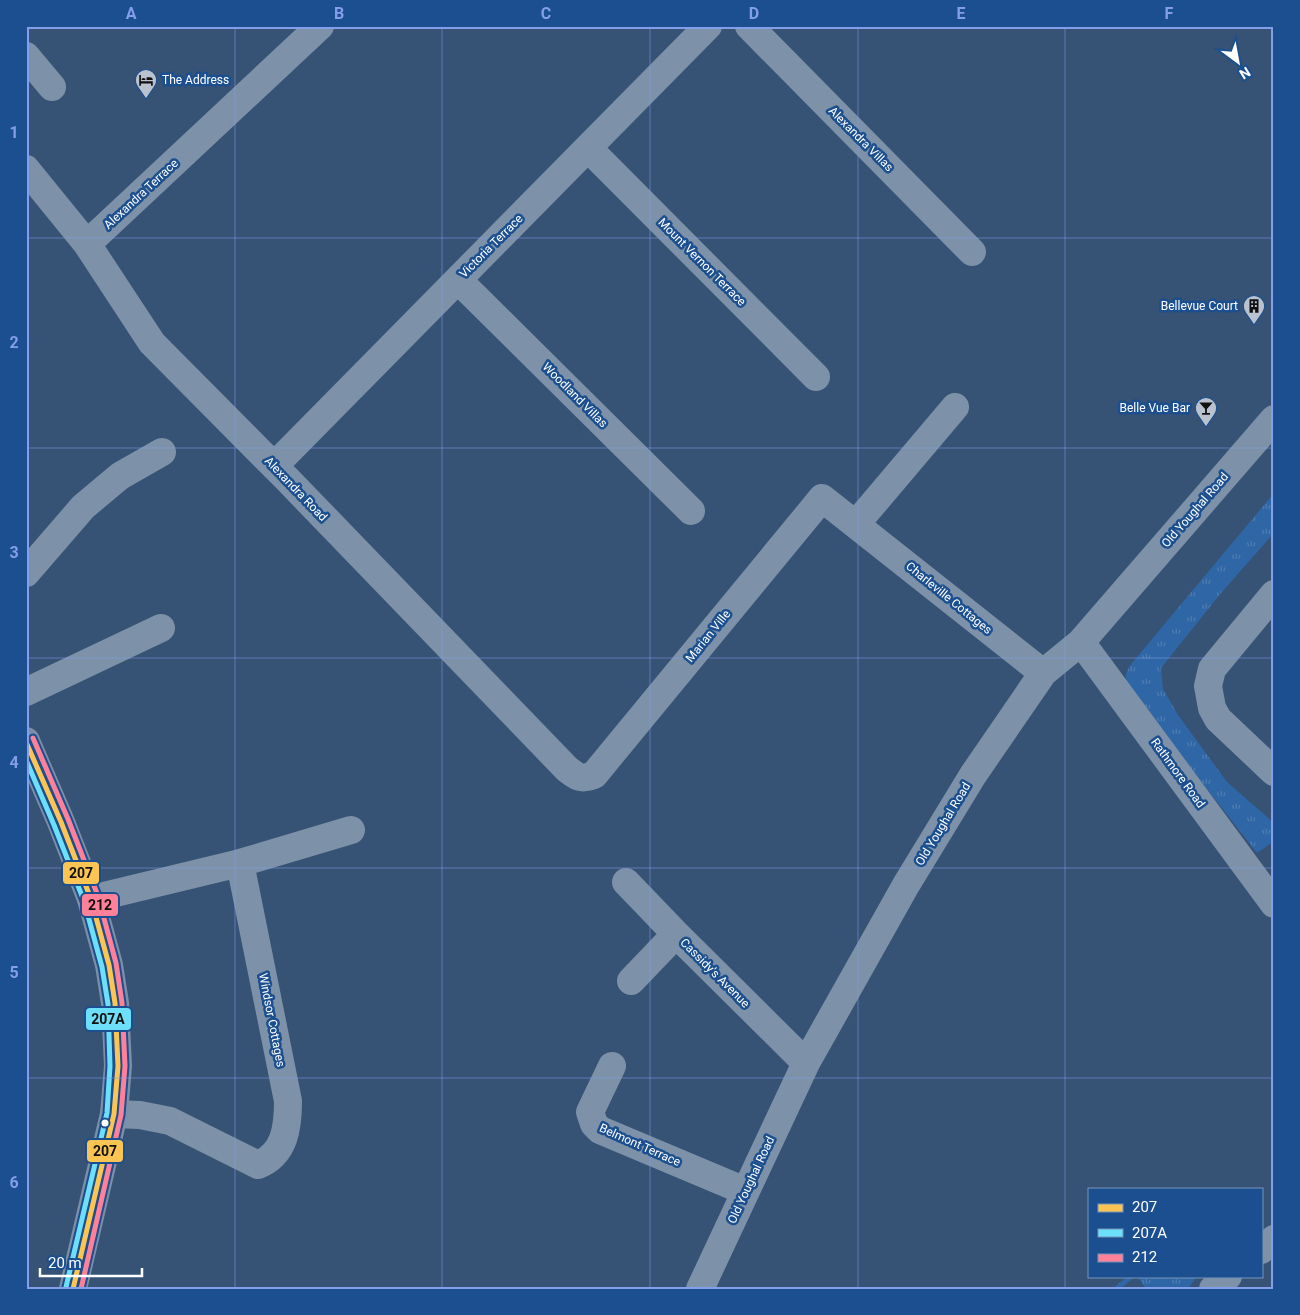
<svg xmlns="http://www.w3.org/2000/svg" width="1300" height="1315" font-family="Roboto,sans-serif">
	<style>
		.grass { fill: url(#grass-tufts) }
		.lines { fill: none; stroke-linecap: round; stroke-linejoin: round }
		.minor { stroke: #7d92a8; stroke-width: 28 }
		.major { stroke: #7d8ea7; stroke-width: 28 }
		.bus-1-casing { stroke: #1b4f8f; stroke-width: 9 }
		.bus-2-casing { stroke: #1b4f8f; stroke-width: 9 }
		.bus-3-casing { stroke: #1b4f8f; stroke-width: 9 }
		.bus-1 { stroke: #fcc553; stroke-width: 5 }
		.bus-2 { stroke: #6ddff8; stroke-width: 5 }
		.bus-3 { stroke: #ff8098; stroke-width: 5 }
		.grid { fill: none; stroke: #839eea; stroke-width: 1; stroke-opacity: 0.55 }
		.bus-dot { fill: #fff; stroke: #1b4f8f; stroke-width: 2 }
		.labels { text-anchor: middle; stroke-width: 5; stroke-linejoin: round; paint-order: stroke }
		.poi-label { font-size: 12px; fill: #fff; stroke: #1b4f8f; text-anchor: end }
		.street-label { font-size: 12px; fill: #fff; stroke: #1b4f8f }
		.line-badge { stroke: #1b4f8f; stroke-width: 2 }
		.pale-badge-label { font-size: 14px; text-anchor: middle; font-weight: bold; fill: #111 }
		.neatline { fill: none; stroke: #839eea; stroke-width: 2 }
		.grid-label { font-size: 16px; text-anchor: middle; font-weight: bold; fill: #839eea }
	</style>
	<defs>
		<pattern id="grass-tufts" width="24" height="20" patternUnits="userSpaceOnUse" patternTransform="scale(1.25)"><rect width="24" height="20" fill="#2f66a5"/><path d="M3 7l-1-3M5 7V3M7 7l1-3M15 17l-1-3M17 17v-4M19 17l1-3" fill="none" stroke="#4e7db2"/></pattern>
	</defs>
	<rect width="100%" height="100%" fill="#365274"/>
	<!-- grass -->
	<path class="grass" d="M1274 493V533L1221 593 1161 668 1163 689 1178 715 1227 782 1274 823V841L1257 853 1128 688C1124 677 1125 673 1132 663Z
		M1128 1276H1136L1120 1289H1112Z
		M1137 1276H1197L1188 1289H1146Z"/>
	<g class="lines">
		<!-- minor -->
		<path class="minor" d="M749 26 972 252
			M26 56 52 87
			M588 148 816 377
			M26 169 87 244 152 343 287 479 567 769C577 777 581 780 594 775L822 498 1043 673
			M87 244 320 26
			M458 280 691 511
			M274 466 708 26
			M856 524 955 407
			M26 573 83 507 120 476 162 452
			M1274 594 1212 669 1208 686 1212 708 1218 719 1274 772
			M1081 642 1274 904
			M26 692 161 628
			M240 863 351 830
			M626 882 676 934 806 1063
			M91 899 240 863 288 1101C288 1127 285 1154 258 1165L170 1121 140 1115 114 1114
			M631 981 676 934
			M612 1066 590 1112 594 1124 600 1130 745 1191
			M1261 1250 1274 1239
			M700 1289 806 1063 906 885 973 775 1043 673 1081 642 1274 419
			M1213 1289 1228 1276"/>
		<!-- major -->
		<path class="major" d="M26 741 61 822 91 899 109 965 115 1003 118 1066 114 1114 73 1289"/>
		<!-- bus-1 casing -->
		<g class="bus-1-casing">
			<path id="bus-1" d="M26 742 61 822 91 899 109 965 115 1003 118 1066 114 1114 73 1289"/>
		</g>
		<!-- bus-2 casing -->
		<g class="bus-2-casing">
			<path id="bus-2" d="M26 760 54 825 84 901 102 967 108 1004 110 1066 107 1113 66 1287"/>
		</g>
		<!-- bus-3 casing -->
		<g class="bus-3-casing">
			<path id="bus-3" d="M33 738 68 819 98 896 116 963 122 1003 125 1066 121 1115 81 1289"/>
		</g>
		<!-- bus-1 -->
		<use href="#bus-1" class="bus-1"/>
		<!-- bus-2 -->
		<use href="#bus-2" class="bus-2"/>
		<!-- bus-3 -->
		<use href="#bus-3" class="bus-3"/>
	</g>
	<!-- grid -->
	<path class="grid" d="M235 26V1289M442 26V1289M650 26V1289M858 26V1289M1065 26V1289M26 238H1274M26 448H1274M26 658H1274M26 868H1274M26 1078H1274"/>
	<!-- icons -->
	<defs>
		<g id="hotel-pin" transform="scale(1.125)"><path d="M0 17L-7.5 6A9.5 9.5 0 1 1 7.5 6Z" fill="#b9c2ce" stroke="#1b4f8f"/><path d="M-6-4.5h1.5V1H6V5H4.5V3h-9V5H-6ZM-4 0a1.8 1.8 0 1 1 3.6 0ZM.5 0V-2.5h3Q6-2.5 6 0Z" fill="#111"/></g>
		<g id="building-pin" transform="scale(1.125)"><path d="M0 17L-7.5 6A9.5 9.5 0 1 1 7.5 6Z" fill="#b9c2ce" stroke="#1b4f8f"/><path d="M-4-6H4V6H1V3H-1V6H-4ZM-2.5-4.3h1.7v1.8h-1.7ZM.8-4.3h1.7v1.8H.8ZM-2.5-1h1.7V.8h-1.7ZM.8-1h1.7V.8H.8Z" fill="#111"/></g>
		<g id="bar-pin" transform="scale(1.125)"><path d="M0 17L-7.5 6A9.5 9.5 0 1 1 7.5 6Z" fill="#b9c2ce" stroke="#1b4f8f"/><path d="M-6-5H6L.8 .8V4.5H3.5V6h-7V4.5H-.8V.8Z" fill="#111"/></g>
	</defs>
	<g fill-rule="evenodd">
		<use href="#hotel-pin" x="146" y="80"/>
		<use href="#building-pin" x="1254" y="306"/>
		<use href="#bar-pin" x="1206" y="408"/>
	</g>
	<!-- markers -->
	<circle class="bus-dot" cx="105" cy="1123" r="4.5"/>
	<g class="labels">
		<!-- poi labels -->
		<g class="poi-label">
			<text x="162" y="84" text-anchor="start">The Address</text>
			<text x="1238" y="310">Bellevue Court</text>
			<text x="1190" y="412">Belle Vue Bar</text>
		</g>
		<!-- street labels -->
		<g class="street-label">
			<text transform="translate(861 139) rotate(45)" y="4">Alexandra Villas</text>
			<text transform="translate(141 194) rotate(-43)" y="4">Alexandra Terrace</text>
			<text transform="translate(491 246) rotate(-45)" y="4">Victoria Terrace</text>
			<text transform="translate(702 262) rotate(45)" y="4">Mount Vernon Terrace</text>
			<text transform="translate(575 395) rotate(45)" y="4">Woodland Villas</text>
			<text transform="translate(296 489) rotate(46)" y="4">Alexandra Road</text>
			<text transform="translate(1195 510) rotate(-49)" y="4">Old Youghal Road</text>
			<text transform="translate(949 598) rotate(39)" y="4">Charleville Cottages</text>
			<text transform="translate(708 636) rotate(-51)" y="4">Marian Ville</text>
			<text transform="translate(1178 773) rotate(54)" y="4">Rathmore Road</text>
			<text transform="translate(943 824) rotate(-59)" y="4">Old Youghal Road</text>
			<text transform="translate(715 973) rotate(45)" y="4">Cassidy's Avenue</text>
			<text transform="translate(272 1020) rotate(79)" y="4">Windsor Cottages</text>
			<text transform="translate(640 1145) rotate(24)" y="4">Belmont Terrace</text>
			<text transform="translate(751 1180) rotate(-65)" y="4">Old Youghal Road</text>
		</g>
	</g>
	<g class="line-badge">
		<rect x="62" y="861" width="38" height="24" rx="5" fill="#fcc553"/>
		<rect x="81" y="893" width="38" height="24" rx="5" fill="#ff8098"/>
		<rect x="85" y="1007" width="47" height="24" rx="5" fill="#6ddff8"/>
		<rect x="86" y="1139" width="38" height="24" rx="5" fill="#fcc553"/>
	</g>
	<g class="pale-badge-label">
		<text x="81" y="878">207</text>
		<text x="100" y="910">212</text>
		<text x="108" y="1024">207A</text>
		<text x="105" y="1156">207</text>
	</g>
	<!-- border -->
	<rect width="1300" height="1315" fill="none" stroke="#1b4f8f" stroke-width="55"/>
	<!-- legend -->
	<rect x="1088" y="1188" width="175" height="90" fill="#1b4f8f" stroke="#7695bc"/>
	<rect x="1098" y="1204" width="25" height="8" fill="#fcc553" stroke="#7695bc"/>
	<text x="1132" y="1212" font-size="15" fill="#ffffff">207</text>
	<rect x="1098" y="1229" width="25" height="8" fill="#6ddff8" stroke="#7695bc"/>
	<text x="1132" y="1238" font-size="15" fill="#ffffff">207A</text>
	<rect x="1098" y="1254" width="25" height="8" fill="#ff8098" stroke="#7695bc"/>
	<text x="1132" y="1262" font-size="15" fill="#ffffff">212</text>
	<!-- north arrow -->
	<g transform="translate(1238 62) rotate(148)" stroke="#1b4f8f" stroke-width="4" paint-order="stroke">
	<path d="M0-4L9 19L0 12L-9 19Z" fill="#ffffff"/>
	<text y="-8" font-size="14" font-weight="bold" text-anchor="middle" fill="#ffffff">N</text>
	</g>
	<!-- scale -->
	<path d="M40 1268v8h102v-8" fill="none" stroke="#ffffff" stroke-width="2.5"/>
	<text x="48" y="1268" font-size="15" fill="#ffffff" stroke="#1b4f8f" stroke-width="4" paint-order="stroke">20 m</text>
	<rect x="28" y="28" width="1244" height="1260" class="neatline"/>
	<g class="grid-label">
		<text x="131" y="19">A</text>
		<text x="339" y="19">B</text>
		<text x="546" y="19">C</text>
		<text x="754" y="19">D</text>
		<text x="961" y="19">E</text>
		<text x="1169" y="19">F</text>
		<text x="14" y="138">1</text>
		<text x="14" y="348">2</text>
		<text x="14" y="558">3</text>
		<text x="14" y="768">4</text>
		<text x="14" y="978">5</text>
		<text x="14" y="1188">6</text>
	</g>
</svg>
